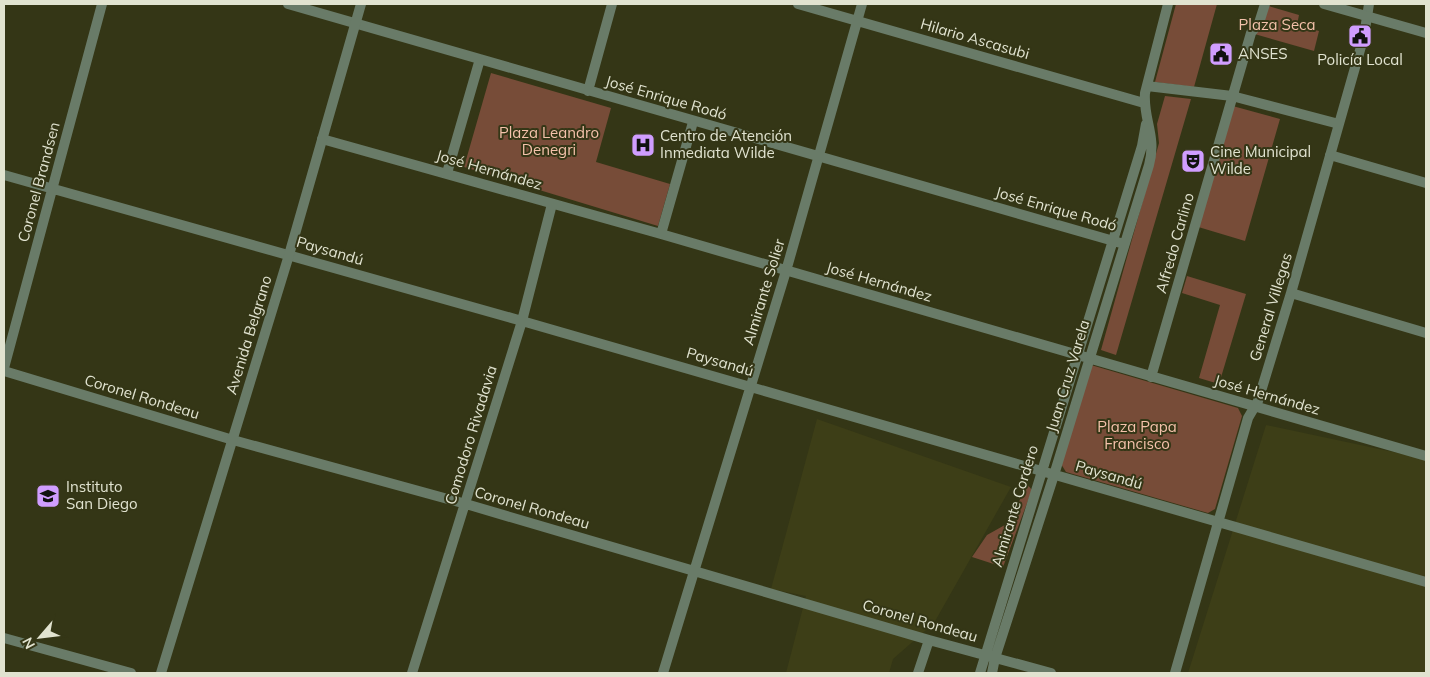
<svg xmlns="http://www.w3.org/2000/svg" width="1430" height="677" font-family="Mulish,sans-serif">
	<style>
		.built { fill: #3d3e17 }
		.green { fill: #774c38 }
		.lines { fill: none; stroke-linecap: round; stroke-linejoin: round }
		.minor { stroke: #697b68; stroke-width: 10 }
		.tertiary { stroke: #697b68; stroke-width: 10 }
		.labels { text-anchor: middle; stroke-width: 4; stroke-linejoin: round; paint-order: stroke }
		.park-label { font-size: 15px; fill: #f5c2ab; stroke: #343616 }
		.street-label { font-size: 15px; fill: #e1e3d0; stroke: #343616 }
		.poi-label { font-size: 15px; fill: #e1e3d0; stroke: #343616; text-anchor: start }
	</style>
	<rect width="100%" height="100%" fill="#343616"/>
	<!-- built -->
	<path class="built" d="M817 419 1011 487 934 623 893 659 889 673H786L806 596 771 589Z
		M1266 425 1426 459V673H1188Z"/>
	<!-- green -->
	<path class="green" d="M1176 4H1217L1194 87 1155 82Z
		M1265 5 1299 15 1297 25 1319 31 1314 51 1251 33Z
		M491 73 611 108 596 162 670 184 658 226 464 167Z
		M1165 96 1191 99 1116 355 1101 350 1159 143 1157 124Z
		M1229 105 1280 119 1245 241 1195 226Z
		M1187 276 1246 294 1219 384 1199 378 1220 305 1182 293Z
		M1091 365 1238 408 1242 416 1215 509 1208 513 1066 472 1061 464Z
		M1026 483 1032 490 1003 567 972 557 987 535 1012 521Z"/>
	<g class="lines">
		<!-- minor -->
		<path class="minor" d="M288 4 1124 244
			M798 4 1144 103
			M1147 86 1232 96 1339 124
			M588 91 612 4
			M322 139 661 234 1426 456
			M1330 155 1426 183
			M447 173 480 59
			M4 175 522 321 1426 582
			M661 234 693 122
			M1291 293 1426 333
			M4 368 102 4
			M4 371 233 440 466 504 929 640 1051 673
			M1151 377 1251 33 1259 23 1265 4
			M4 638 131 673
			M412 673 522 321 552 204
			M663 673 786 271 862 4
			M918 673 929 640
			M980 673 1142 146 1146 124
			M992 673 995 658 1054 475 1149 165C1157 136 1143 120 1145 93L1168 4
			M1175 673 1248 418 1258 401 1291 293 1364 36 1369 4"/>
		<!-- tertiary -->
		<path class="tertiary" d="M1324 4 1426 33
			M161 673 289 255 361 4"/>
	</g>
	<!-- icons -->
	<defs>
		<g id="civic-square" transform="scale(1.25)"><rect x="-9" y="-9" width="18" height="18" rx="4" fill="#d09dff" stroke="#343616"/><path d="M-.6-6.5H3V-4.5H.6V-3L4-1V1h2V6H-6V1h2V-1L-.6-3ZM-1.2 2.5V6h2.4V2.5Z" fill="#111"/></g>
		<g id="hospital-square" transform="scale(1.25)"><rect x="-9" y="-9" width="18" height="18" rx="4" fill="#d09dff" stroke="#343616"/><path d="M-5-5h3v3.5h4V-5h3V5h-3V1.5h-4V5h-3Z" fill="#111"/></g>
		<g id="theatre-square" transform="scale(1.25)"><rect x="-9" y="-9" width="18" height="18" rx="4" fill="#d09dff" stroke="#343616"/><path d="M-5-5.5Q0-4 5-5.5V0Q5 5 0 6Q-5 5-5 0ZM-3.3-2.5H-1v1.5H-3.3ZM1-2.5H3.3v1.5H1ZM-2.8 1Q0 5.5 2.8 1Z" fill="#111"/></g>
		<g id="school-square" transform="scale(1.25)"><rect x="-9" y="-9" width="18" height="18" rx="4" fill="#d09dff" stroke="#343616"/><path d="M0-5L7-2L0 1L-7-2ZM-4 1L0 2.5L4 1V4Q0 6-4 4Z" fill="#111"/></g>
	</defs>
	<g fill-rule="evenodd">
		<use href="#civic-square" x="1360" y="36"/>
		<use href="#civic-square" x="1221" y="54"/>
		<use href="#hospital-square" x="643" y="145"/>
		<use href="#theatre-square" x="1193" y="161"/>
		<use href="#school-square" x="48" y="496"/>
	</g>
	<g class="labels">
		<!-- park labels -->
		<g class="park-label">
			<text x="1277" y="30">Plaza Seca</text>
			<text x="549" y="138">Plaza Leandro<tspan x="549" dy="17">Denegri</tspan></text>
			<text x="1137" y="432">Plaza Papa<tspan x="1137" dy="17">Francisco</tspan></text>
		</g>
		<!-- street labels -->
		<g class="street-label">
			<text transform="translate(975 39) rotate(16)" y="5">Hilario Ascasubi</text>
			<text transform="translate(666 98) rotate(16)" y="5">José Enrique Rodó</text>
			<text transform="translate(489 170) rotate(16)" y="5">José Hernández</text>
			<text transform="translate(39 182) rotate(-75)" y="5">Coronel Brandsen</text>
			<text transform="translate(1056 209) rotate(16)" y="5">José Enrique Rodó</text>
			<text transform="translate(1175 243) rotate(-74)" y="5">Alfredo Carlino</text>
			<text transform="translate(330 251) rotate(16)" y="5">Paysandú</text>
			<text transform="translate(879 282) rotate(16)" y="5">José Hernández</text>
			<text transform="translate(764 292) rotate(-73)" y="5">Almirante Solier</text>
			<text transform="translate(1271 307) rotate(-73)" y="5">General Villegas</text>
			<text transform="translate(249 335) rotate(-73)" y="5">Avenida Belgrano</text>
			<text transform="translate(720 362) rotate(16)" y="5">Paysandú</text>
			<text transform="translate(1068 376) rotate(-73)" y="5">Juan Cruz Varela</text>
			<text transform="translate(1267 395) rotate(16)" y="5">José Hernández</text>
			<text transform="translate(142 397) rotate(17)" y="5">Coronel Rondeau</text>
			<text transform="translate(471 435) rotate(-73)" y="5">Comodoro Rivadavia</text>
			<text transform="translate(1109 475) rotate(16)" y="5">Paysandú</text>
			<text transform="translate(1015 506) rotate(-73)" y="5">Almirante Cordero</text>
			<text transform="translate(532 508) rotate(16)" y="5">Coronel Rondeau</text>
			<text transform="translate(920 621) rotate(16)" y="5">Coronel Rondeau</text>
		</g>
		<!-- poi labels -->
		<g class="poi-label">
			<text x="1238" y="59">ANSES</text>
			<text x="1360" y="65" text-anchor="middle">Policía Local</text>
			<text x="660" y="141">Centro de Atención<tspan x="660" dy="17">Inmediata Wilde</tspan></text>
			<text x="1210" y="157">Cine Municipal<tspan x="1210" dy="17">Wilde</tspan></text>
			<text x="66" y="492">Instituto<tspan x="66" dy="17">San Diego</tspan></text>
		</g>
	</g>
	<!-- border -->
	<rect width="1430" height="677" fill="none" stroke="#e1e3d0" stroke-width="10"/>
	<!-- north arrow -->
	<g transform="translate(40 637) rotate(242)" stroke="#343616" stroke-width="4" paint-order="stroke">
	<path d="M0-4L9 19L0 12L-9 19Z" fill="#e1e3d0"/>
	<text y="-8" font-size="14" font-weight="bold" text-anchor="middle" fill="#e1e3d0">N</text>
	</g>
</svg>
